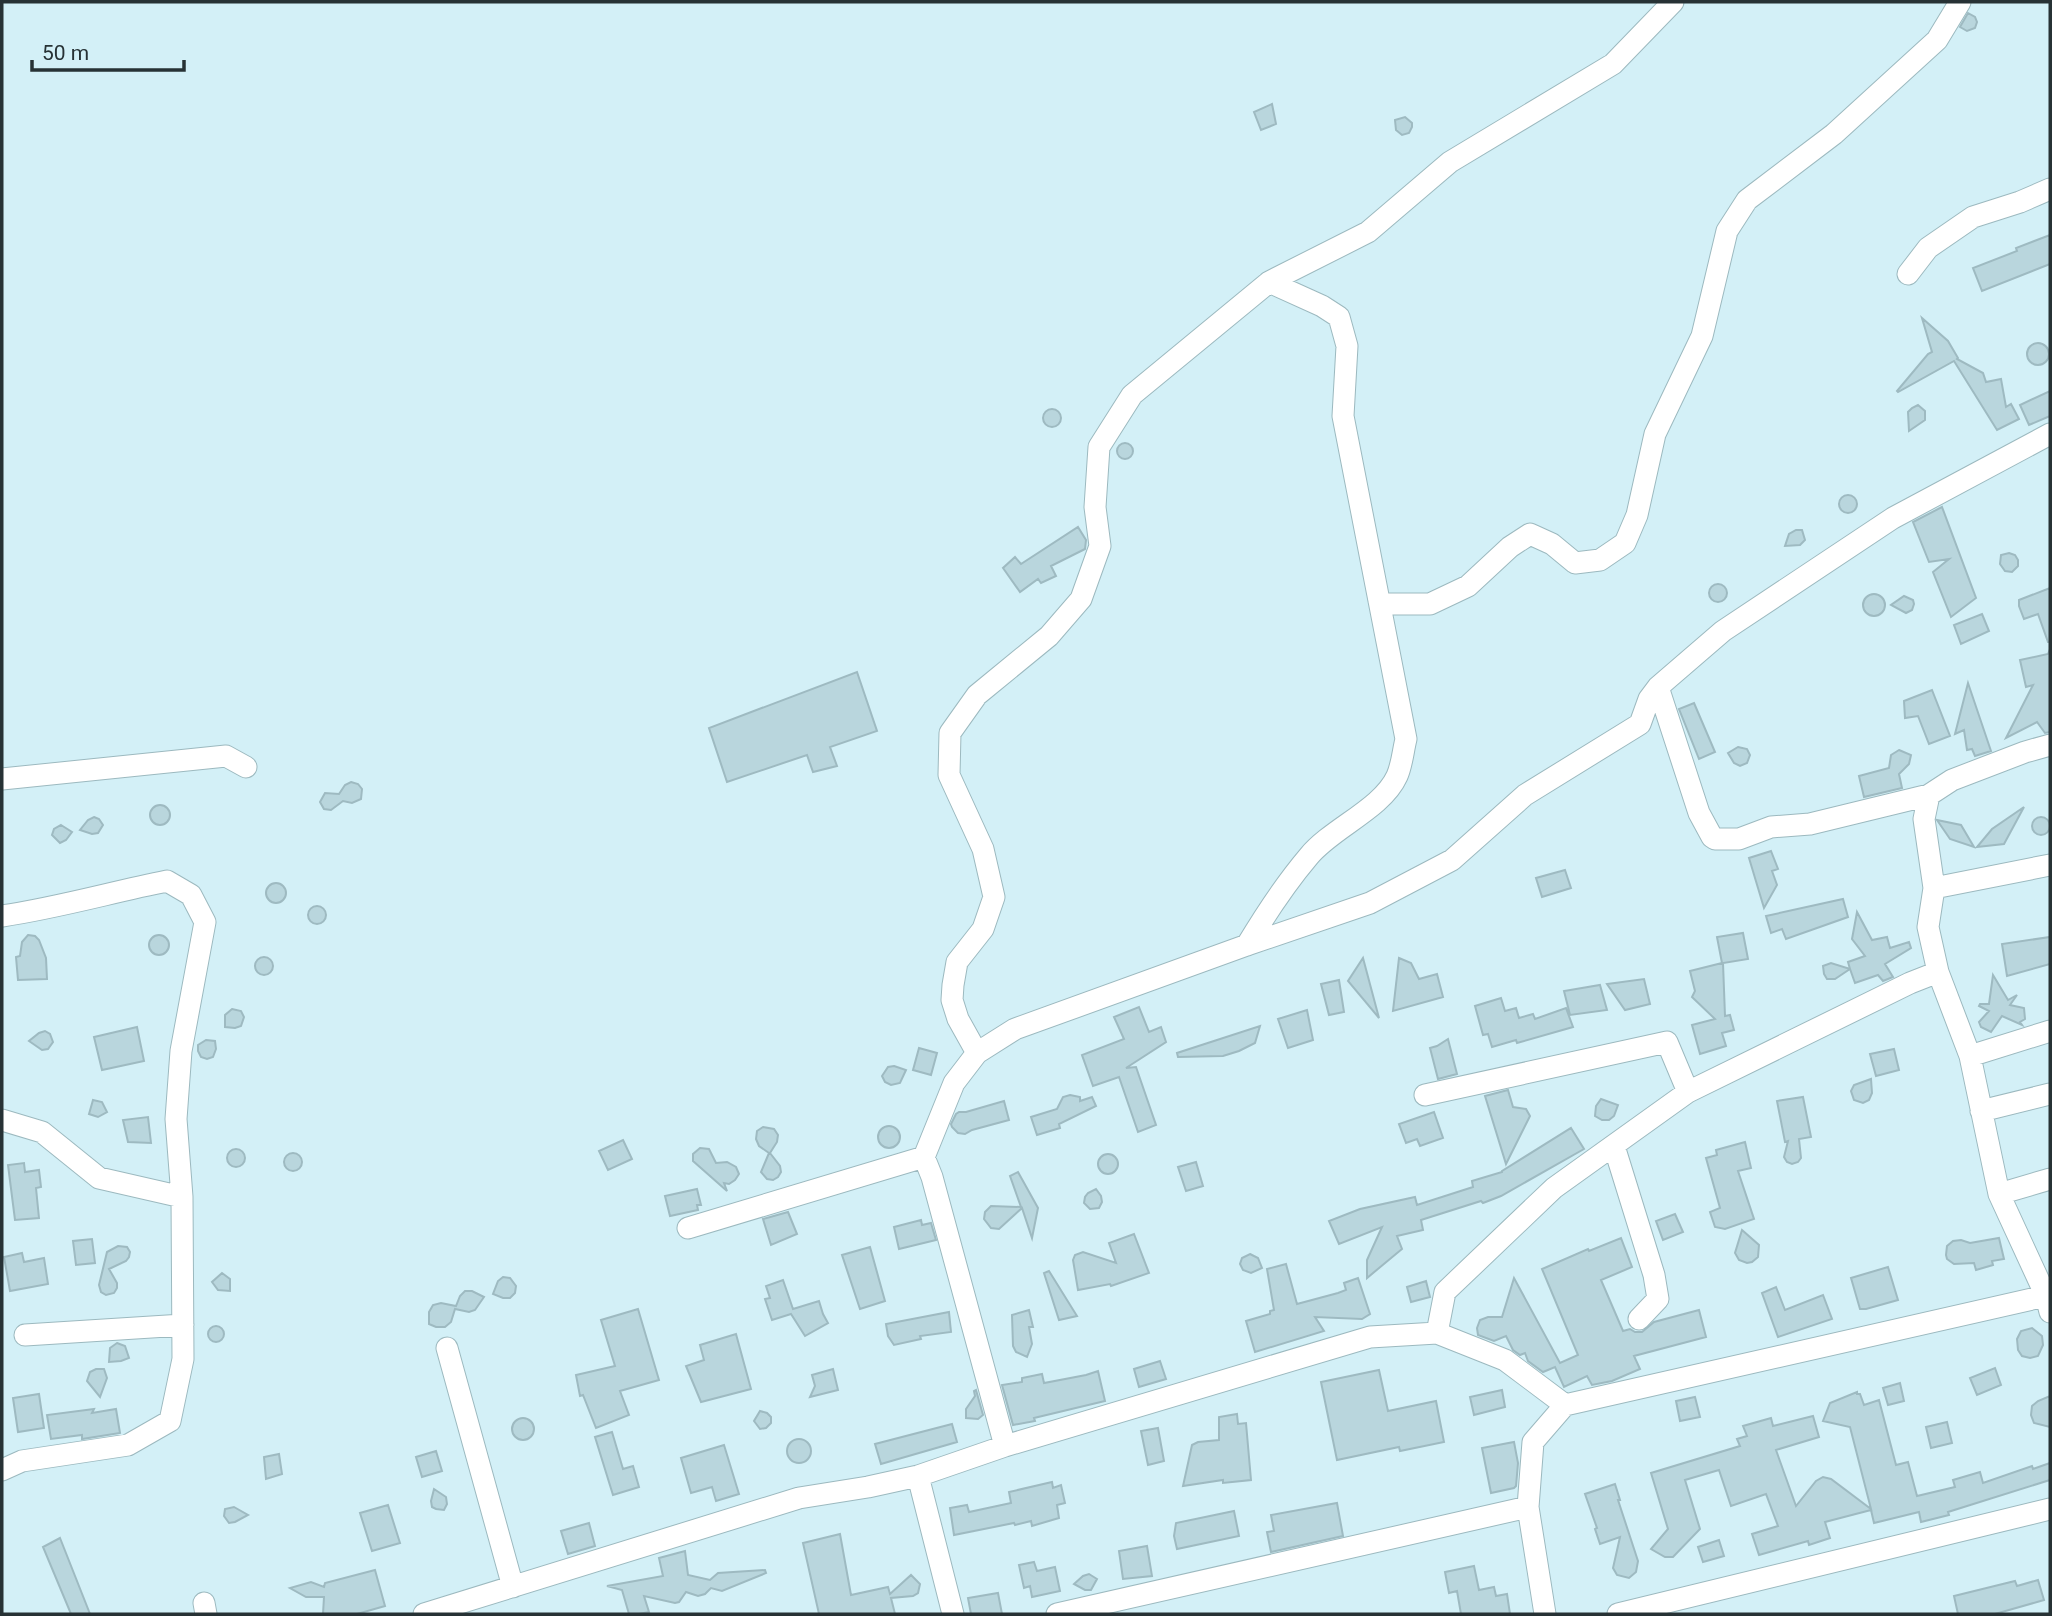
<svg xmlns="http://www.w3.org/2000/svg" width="2052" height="1616" font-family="Roboto,sans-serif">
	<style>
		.building { fill: #b9d6dd; stroke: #9ebac1; stroke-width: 2 }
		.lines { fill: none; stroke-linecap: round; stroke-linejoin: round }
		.minor-casing { stroke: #9cb9bf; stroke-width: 23 }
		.minor { stroke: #fff; stroke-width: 21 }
	</style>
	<rect width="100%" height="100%" fill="#d3f0f7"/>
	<!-- building -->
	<path class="building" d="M1968 13 1975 17 1977 22 1975 28 1967 31 1960 27Z
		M1272 104 1276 124 1261 130 1254 112Z
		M1405 117 1412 123V127L1409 133 1402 135 1396 130 1395 120Z
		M2050 235V264L1982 291 1973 268 2017 251 2016 248Z
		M1922 318 1948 341 1958 358 1957 359 1983 373 1986 382 2001 379 2006 407 2011 404 2019 419 1997 430 1954 361 1898 392 1897 391 1928 354 1932 352Z
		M2027 354a11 11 0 1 1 22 0a11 11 0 1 1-22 0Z
		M2050 391V416L2029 425 2020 405Z
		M1918 405 1925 411V420L1909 431 1908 412 1912 408Z
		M1043 418a9 9 0 1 1 18 0a9 9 0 1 1-18 0Z
		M1117 451a8 8 0 1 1 16 0a8 8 0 1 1-16 0Z
		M1839 504a9 9 0 1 1 18 0a9 9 0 1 1-18 0Z
		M1942 507 1976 598 1951 617 1933 572 1949 559 1929 562 1913 522Z
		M1078 527 1086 540 1085 549 1051 566 1056 576 1041 583 1038 579 1020 592 1003 568 1015 557 1021 564Z
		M1796 530H1802L1805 540 1800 545 1785 546 1789 534Z
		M2009 553 2015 555 2018 560V566L2012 572 2005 571 2000 564 2001 555Z
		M1709 593a9 9 0 1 1 18 0a9 9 0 1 1-18 0Z
		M2050 588V642H2048L2038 614 2024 619 2019 606V600Z
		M1863 605a11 11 0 1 1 22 0a11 11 0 1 1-22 0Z
		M1904 596 1913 600 1914 604 1912 610 1906 613 1891 605Z
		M1982 614 1989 631 1961 644 1954 625Z
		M2050 649V732L2045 733 2037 722 2006 738 2033 685 2026 687 2020 660 2048 654Z
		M857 672 877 731 830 747 837 766 813 772 807 755 727 782 709 728Z
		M1968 683 1991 751 1975 756 1972 749 1967 750 1964 730 1955 734Z
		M1932 690 1950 736 1929 744 1918 716 1905 718 1904 701Z
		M1694 703 1715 752 1699 759 1679 709Z
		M1738 747 1747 749 1750 755 1747 763 1740 766 1734 763 1728 753Z
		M1899 750 1911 755 1909 764 1899 774 1902 788 1864 797 1859 776 1889 768 1891 755Z
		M351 782 358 784 362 789 361 799 352 803 343 801 331 810 324 809 320 802 325 793 339 794 345 785Z
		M150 815a10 10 0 1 1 20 0a10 10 0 1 1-20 0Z
		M2024 807 2004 844 1977 847 1992 829Z
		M94 817 99 819 103 825 98 833 92 834 80 830 88 820Z
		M2032 826a9 9 0 1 1 18 0a9 9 0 1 1-18 0Z
		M1937 820 1961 825 1974 847 1950 839Z
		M61 825 72 832 66 840 60 843 52 835 54 829Z
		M1771 851 1778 869 1772 871 1777 885 1764 908 1749 858Z
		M1565 870 1571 888 1542 897 1536 878Z
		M266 893a10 10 0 1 1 20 0a10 10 0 1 1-20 0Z
		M1843 899 1848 917 1786 939 1782 929 1771 933 1766 916Z
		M308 915a9 9 0 1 1 18 0a9 9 0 1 1-18 0Z
		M1857 912 1872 940 1887 937 1890 948 1909 942 1911 948 1885 964 1893 977 1883 981 1878 975 1855 983 1850 969 1835 979H1827L1824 974 1823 966 1831 963 1850 969 1848 962 1865 956 1852 939Z
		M1743 933 1748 959 1723 963 1725 1016 1730 1015 1734 1030 1722 1033 1726 1046 1700 1054 1692 1025 1715 1019 1692 997 1695 991 1690 971 1722 963 1717 937Z
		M28 935 35 936 39 940 46 958 47 979 18 980 16 957 20 956 22 942Z
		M149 945a10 10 0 1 1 20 0a10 10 0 1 1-20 0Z
		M2050 937V964L2007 976 2002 944Z
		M255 966a9 9 0 1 1 18 0a9 9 0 1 1-18 0Z
		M1363 958 1379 1018 1348 981Z
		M1399 958 1411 963 1419 979 1437 974 1443 997 1393 1011Z
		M1993 975 2008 1000 2017 995 2010 1005 2024 1008 2025 1019 2020 1022 2022 1025 2002 1016 1991 1032 1981 1027 1979 1022 1989 1011 1979 1006 1980 1004H1989Z
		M1644 979 1650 1004 1625 1010 1607 984Z
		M1339 980 1344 1012 1329 1015 1321 984Z
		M1600 985 1607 1010 1570 1015 1564 991Z
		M1501 998 1505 1011 1516 1008 1519 1018 1533 1014 1535 1019 1566 1008 1573 1027 1517 1043 1516 1040 1492 1047 1488 1034 1483 1035 1475 1006Z
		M1139 1007 1149 1032 1161 1027 1166 1042 1126 1068 1136 1067 1156 1125 1138 1132 1119 1077 1093 1086 1082 1055 1124 1039 1114 1017Z
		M232 1009 241 1011 244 1017 241 1026 235 1028 225 1027V1015Z
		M1307 1010 1313 1040 1288 1048 1278 1019Z
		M1260 1026 1255 1043 1239 1051 1223 1056 1178 1057 1177 1053Z
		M137 1027 144 1061 102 1070 94 1037Z
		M45 1031 50 1034 53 1042 48 1049 42 1050 29 1041 39 1033Z
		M1448 1039 1457 1074 1438 1079 1430 1048 1437 1046Z
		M206 1040 215 1041 216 1049 213 1057 207 1059 201 1057 198 1051V1045Z
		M919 1048 937 1053 931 1075 913 1070Z
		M1894 1049 1899 1070 1876 1076 1870 1054Z
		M894 1066 906 1070 900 1083 891 1085 885 1082 882 1076 888 1067Z
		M1871 1079 1872 1093 1869 1100 1863 1103 1854 1100 1851 1091 1854 1085Z
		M1508 1090 1513 1107 1526 1109 1530 1116 1506 1164 1485 1096Z
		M1070 1095 1080 1097V1101L1092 1097 1096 1106 1059 1124 1060 1128 1037 1135 1031 1117 1057 1109 1063 1097Z
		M1803 1097 1811 1137 1799 1139 1801 1158 1798 1162 1792 1164 1787 1162 1784 1157 1788 1141 1785 1142 1777 1101Z
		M1601 1099 1618 1105 1614 1116 1609 1120H1602L1595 1116 1596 1106Z
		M93 1100 102 1102 107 1112 98 1117 89 1114Z
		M1004 1101 1009 1120 972 1130 965 1134 958 1133 952 1127 951 1124 956 1114 959 1112H966Z
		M1434 1112 1443 1138 1420 1146 1417 1139 1406 1143 1399 1124Z
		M148 1117 151 1143 128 1142 123 1120Z
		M878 1137a11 11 0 1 1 22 0a11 11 0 1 1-22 0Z
		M763 1127 774 1129 778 1135 777 1142 770 1153 780 1166 781 1172 778 1177 773 1180 767 1179 761 1172 769 1153 759 1146 756 1139 757 1131Z
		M1571 1128 1584 1149 1501 1196 1483 1203 1481 1201 1421 1220 1423 1230 1397 1236 1402 1249 1367 1278V1260L1382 1227 1339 1244 1329 1221 1360 1209 1415 1197 1417 1205 1473 1187 1472 1181 1502 1172V1171Z
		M623 1140 632 1159 608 1170 599 1151Z
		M1745 1142 1751 1168 1738 1171 1754 1219 1725 1229 1715 1227 1710 1212 1720 1208 1706 1158 1717 1155 1716 1150Z
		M700 1148 709 1149 716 1163 727 1162 736 1167 739 1174 735 1180 729 1184 724 1183 727 1191 693 1161V1154Z
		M227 1158a9 9 0 1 1 18 0a9 9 0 1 1-18 0Z
		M284 1162a9 9 0 1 1 18 0a9 9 0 1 1-18 0Z
		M1098 1164a10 10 0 1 1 20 0a10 10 0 1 1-20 0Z
		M1196 1162 1203 1186 1186 1191 1178 1167Z
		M24 1163 25 1172 39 1170 41 1187 36 1188 39 1218 15 1220 8 1165Z
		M1018 1172 1038 1208 1032 1238 1022 1208 999 1229 991 1228 984 1219 985 1212 991 1206 1021 1207 1010 1176Z
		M697 1189 701 1205H697L698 1210 670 1216 665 1196Z
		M1096 1189 1101 1196 1102 1202 1099 1208 1090 1209 1084 1203 1085 1197 1088 1193Z
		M788 1212 797 1234 771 1245 763 1219Z
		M1675 1214 1683 1232 1663 1240 1656 1221Z
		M921 1220 922 1225 931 1223 936 1240 899 1249 894 1227Z
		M1742 1230 1759 1245 1758 1257 1752 1262 1747 1263 1739 1260 1735 1253Z
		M1134 1234 1149 1273 1111 1286 1110 1284 1078 1290 1073 1260 1075 1255 1083 1252 1116 1263 1109 1243Z
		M1621 1238 1632 1267 1601 1280 1623 1331 1630 1329 1635 1332H1642L1654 1322 1699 1310 1706 1337 1634 1356 1640 1369 1612 1381 1592 1385 1587 1376 1564 1387 1555 1367 1543 1372 1528 1361 1525 1353 1520 1355 1513 1350 1506 1336 1494 1341 1478 1335 1477 1328 1480 1320 1488 1317H1502L1514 1278 1560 1363 1578 1355 1542 1269 1588 1249 1589 1251Z
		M1999 1238 2004 1259 1992 1261 1993 1265 1976 1270 1974 1263 1954 1264 1947 1259 1946 1255 1947 1246 1953 1241 1961 1240 1970 1243Z
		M92 1239 95 1263 76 1265 73 1241Z
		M118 1246 127 1247 130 1252 129 1257 126 1261 109 1269 117 1283V1288L114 1293 106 1295 101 1292 99 1285 107 1252Z
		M870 1247 885 1301 860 1309 842 1255Z
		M22 1253 24 1262 44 1258 48 1284 10 1291 4 1257Z
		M1250 1254 1258 1258 1262 1268 1251 1273 1243 1270 1240 1264 1242 1258Z
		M1286 1264 1297 1304 1338 1293 1346 1290 1344 1283 1358 1278 1370 1314 1362 1319 1315 1317 1324 1331 1255 1352 1246 1321 1270 1314V1311L1274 1310 1267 1269Z
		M1888 1267 1898 1300 1866 1309H1860L1851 1278Z
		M1049 1271 1077 1316 1059 1320 1044 1273Z
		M222 1273 230 1279V1291L218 1290 212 1282Z
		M503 1277 510 1278 516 1286 515 1293 510 1298H503L493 1294 498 1281Z
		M783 1280 793 1309 819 1301 823 1314 828 1323 805 1336 791 1314 772 1320 765 1299 770 1298 766 1286Z
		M1426 1281 1430 1297 1411 1302 1407 1287Z
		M1776 1287 1785 1310 1823 1295 1832 1319 1778 1337 1762 1293Z
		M465 1291H472L484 1297 475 1310 469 1312 455 1309 451 1322 445 1327H436L429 1324V1312L433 1305 441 1303 456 1306 460 1296Z
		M638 1309 659 1380 620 1391 629 1415 596 1428 583 1395 580 1396 576 1375 615 1366 601 1320Z
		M1029 1310 1033 1327H1029L1032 1344 1027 1357 1016 1352 1013 1346 1012 1315Z
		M949 1312 951 1332 920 1336 921 1339 894 1345 888 1336 886 1324Z
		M208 1334a8 8 0 1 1 16 0a8 8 0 1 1-16 0Z
		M2032 1328 2042 1336 2043 1345 2038 1356 2030 1358 2022 1356 2018 1350 2017 1339 2021 1331Z
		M736 1334 751 1389 701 1402 686 1366 704 1360 700 1345Z
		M117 1343 125 1346 129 1358 121 1361 109 1362 110 1348Z
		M1160 1361 1166 1379 1139 1387 1134 1369Z
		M1995 1368 2001 1385 1977 1395 1970 1378Z
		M96 1369H104L107 1378 100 1397 87 1381 90 1372Z
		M833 1369 838 1390 810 1397 815 1386 812 1375Z
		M1379 1370 1388 1411 1436 1401 1444 1442 1400 1451 1399 1447 1337 1460 1321 1382Z
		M1098 1371 1105 1401 1034 1418 1035 1421 1013 1425 1002 1385 1022 1382V1378L1042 1374 1044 1383 1086 1375Z
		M1900 1383 1904 1401 1888 1405 1883 1388Z
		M976 1390 983 1415 978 1419 966 1418V1409L975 1396 974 1391Z
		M1502 1390 1505 1407 1474 1415 1470 1397Z
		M1857 1392V1394H1860L1864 1405 1879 1400 1896 1465 1908 1462 1917 1496 1955 1487 1953 1480 1980 1472 1983 1483 2032 1466 2033 1469 2050 1463V1480L1948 1512 1949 1515 1921 1522 1919 1512 1874 1523 1871 1510 1825 1522 1830 1538 1809 1545 1808 1541 1759 1555 1752 1534 1778 1526 1766 1494 1731 1506 1719 1470 1685 1480 1700 1529 1673 1557H1665L1651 1549 1668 1529 1651 1473 1740 1446 1737 1439 1747 1436 1743 1426 1771 1418 1773 1426 1813 1416 1819 1437 1776 1450 1796 1506 1816 1481 1823 1477 1831 1479 1871 1509 1850 1427 1823 1421 1830 1403Z
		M39 1394 44 1428 18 1432 13 1398Z
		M2050 1396V1427L2034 1423 2031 1415 2032 1406 2038 1401Z
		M1695 1397 1700 1417 1680 1421 1676 1401Z
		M94 1409 92 1413 116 1409 120 1433 82 1439V1435L51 1439 47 1415Z
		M760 1411 767 1413 771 1417V1423L766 1428 760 1429 754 1421Z
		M1237 1414 1238 1424 1246 1423 1251 1480 1223 1483V1480L1183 1486 1192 1445 1198 1442 1219 1440V1417Z
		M512 1429a11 11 0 1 1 22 0a11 11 0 1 1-22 0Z
		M1947 1422 1952 1443 1931 1448 1926 1427Z
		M952 1424 957 1442 881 1464 875 1444Z
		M1158 1428 1164 1461 1148 1465 1141 1431Z
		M612 1432 623 1469 633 1466 639 1487 613 1495 595 1437Z
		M787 1451a12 12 0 1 1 24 0a12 12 0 1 1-24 0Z
		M1514 1442 1518 1463 1516 1486 1514 1488 1491 1493 1482 1448Z
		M724 1445 739 1494 716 1501 712 1487 691 1493 681 1458Z
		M436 1451 442 1471 422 1477 416 1457Z
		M279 1454 282 1474 266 1479 264 1457Z
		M1052 1482 1053 1488 1061 1485 1065 1503 1057 1505 1059 1518 1032 1526 1031 1521 1015 1525 1014 1523 954 1535 950 1508 967 1505 969 1512 1011 1503 1009 1492Z
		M1615 1484 1620 1500H1618L1638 1561 1636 1572 1629 1578 1617 1575 1613 1568 1620 1537 1600 1544 1595 1529 1597 1528 1585 1494Z
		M434 1489 446 1497 447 1504 444 1510 436 1509 432 1507 431 1501Z
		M1337 1503 1343 1536 1271 1552 1267 1532 1274 1531 1271 1515Z
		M388 1505 400 1543 372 1551 360 1513Z
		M234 1507 248 1515 235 1522 229 1523 224 1516 225 1509Z
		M1234 1511 1239 1536 1177 1549 1174 1536 1176 1523Z
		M589 1523 595 1546 568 1554 561 1531Z
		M840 1534 851 1595 888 1587 890 1594 911 1575 920 1584 918 1593 913 1596 891 1598 895 1614H819L803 1543Z
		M60 1538 90 1614H71L43 1547Z
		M1719 1540 1724 1556 1703 1562 1698 1547Z
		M1147 1546 1152 1576 1123 1579 1119 1551Z
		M685 1551 688 1575 710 1580 718 1573 765 1570 766 1573 722 1591 711 1588 705 1594 698 1596 686 1592 679 1602 675 1603 644 1596 649 1612 639 1614H629L622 1590 607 1586 663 1576 659 1558Z
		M1034 1562 1037 1571 1055 1567 1060 1591 1032 1597 1030 1586 1024 1588 1019 1565Z
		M1474 1566 1479 1590 1494 1587 1496 1596 1507 1594 1510 1614H1461L1457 1591 1449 1593 1445 1572Z
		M375 1570 385 1606 357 1614H323L324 1597H306L290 1588 311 1582 324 1587 325 1583Z
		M1089 1574 1097 1579 1091 1590H1085L1074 1584 1083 1576Z
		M2038 1580 2044 1600 1995 1614H1958L1954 1596 2015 1581 2017 1586Z
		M998 1593 1002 1614H971L968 1598Z"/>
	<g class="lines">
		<!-- minor casing -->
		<g class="minor-casing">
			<path id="minor" d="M1908 274 1928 248 1973 217 2020 202 2050 189
				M1379 601 1387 604H1430L1468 586 1510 547 1530 534 1552 544 1575 563 1600 560 1625 543 1637 515 1655 434 1702 336 1727 231 1747 200 1834 134 1937 40 1960 2
				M1658 687 1699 813 1712 837 1715 839H1739L1771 827 1810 824 1929 795
				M2050 745 2025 752 1952 780 1929 795 1924 819 1934 888 1928 927 1938 972 1970 1056 1999 1194 2046 1296 2050 1312
				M2 779 226 756 246 767
				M1934 888 2050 865
				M2 916C57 908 112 892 167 881L191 895 205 922 181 1051 176 1119 182 1197 183 1359 170 1421 128 1445 22 1461 2 1470
				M1247 945C1265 915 1286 883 1309 856 1332 828 1382 809 1397 776 1402 765 1403 751 1406 739L1343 416 1347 346 1339 317 1322 306 1269 282
				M977 1053 958 1019 952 1000 953 985 957 962 983 929 994 897 983 849 949 775 950 733 977 695 1049 636 1081 599 1100 546 1095 507 1099 447 1132 395 1269 282 1368 232 1450 162 1613 64 1673 2
				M1970 1056 2050 1031
				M1425 1095 1667 1042 1688 1092
				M1981 1111 2050 1094
				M2 1120 42 1132 99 1178 182 1197
				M1614 1146 1654 1275 1658 1299 1639 1319
				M1999 1194 2050 1179
				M688 1228 924 1157
				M1437 1333 1445 1292 1554 1188 1688 1092 1910 983 1938 972
				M25 1335 183 1325
				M447 1348 513 1587
				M1005 1446 932 1177 924 1157 954 1083 977 1053 1015 1029 1247 945 1370 903 1452 860 1525 795 1640 724 1649 699 1658 687 1723 631 1893 518 2050 434
				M918 1476 953 1614
				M204 1603 206 1614
				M424 1614 799 1498 868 1487 918 1476 1005 1446 1370 1337 1437 1333 1505 1360 1565 1405 2050 1295
				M1057 1614 1528 1507
				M1545 1614 1528 1507 1533 1442 1565 1405
				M1618 1614 2050 1509"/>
		</g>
		<!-- minor -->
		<use href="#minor" class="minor"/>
	</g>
	<!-- border -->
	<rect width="2052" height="1616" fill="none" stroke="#273235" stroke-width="7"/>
	<!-- scale -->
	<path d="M32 60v10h152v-10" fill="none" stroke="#273235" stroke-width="3.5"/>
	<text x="42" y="60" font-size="21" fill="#273235" stroke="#d3f0f7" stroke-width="5" paint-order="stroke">50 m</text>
</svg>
